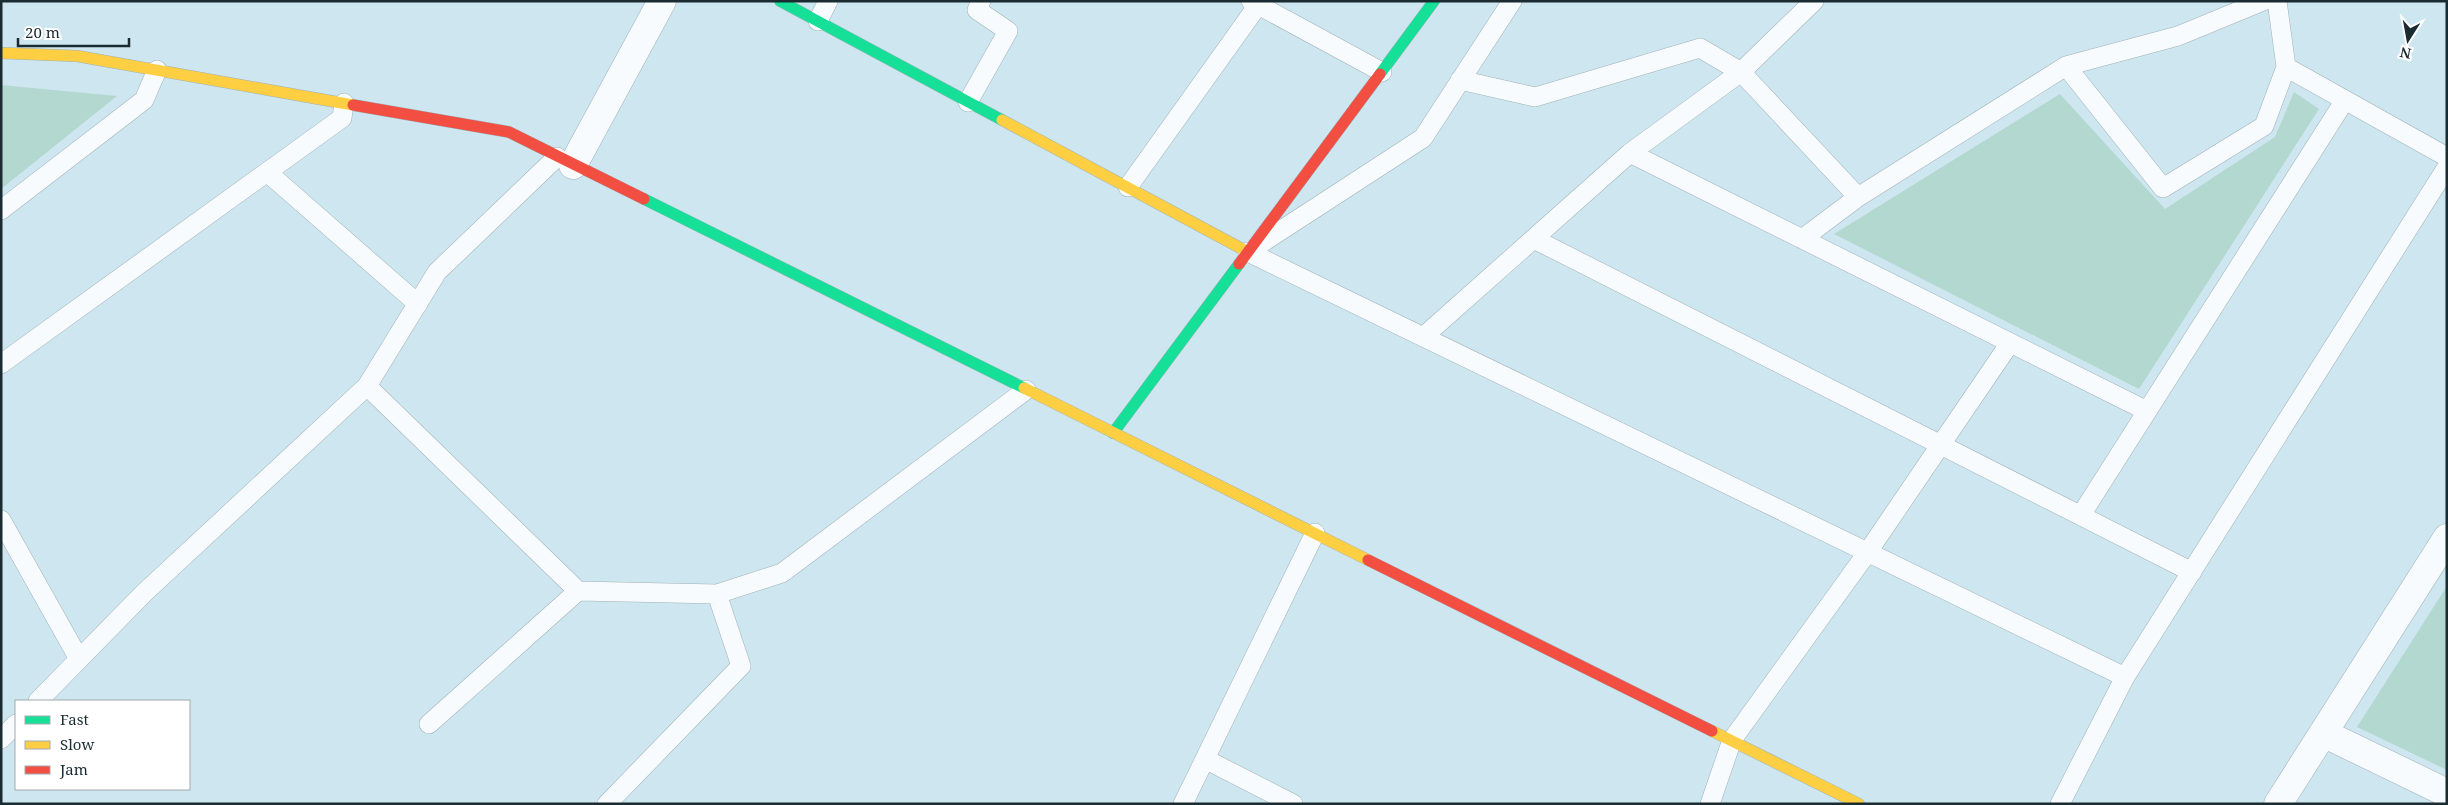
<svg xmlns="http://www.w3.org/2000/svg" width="2448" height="805" font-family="'Noto Serif',serif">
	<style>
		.green { fill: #b3d8d0 }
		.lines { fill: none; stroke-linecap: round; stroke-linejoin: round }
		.lane-casing { stroke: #9fb2b9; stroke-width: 20 }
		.street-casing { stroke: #9fb2b9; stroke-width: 29 }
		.fast-casing { stroke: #9fb2b9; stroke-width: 12 }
		.slow-casing { stroke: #9fb2b9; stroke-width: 12 }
		.jam-casing { stroke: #9fb2b9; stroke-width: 12 }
		.lane { stroke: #f8fbfd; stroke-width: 19 }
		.street { stroke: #f8fbfd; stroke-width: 28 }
		.fast { stroke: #16e098; stroke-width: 11 }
		.slow { stroke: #ffcf43; stroke-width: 11 }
		.jam { stroke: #f24e42; stroke-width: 11 }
	</style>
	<rect width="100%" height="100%" fill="#cee6f0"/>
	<!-- green -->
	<path class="green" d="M1 85 117 96 1 189Z
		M2294 92 2319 109 2139 389 1834 234 2060 94 2165 209 2275 137Z
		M2447 586V770L2357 727Z"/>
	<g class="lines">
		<!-- lane casing -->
		<g class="lane-casing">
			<path id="lane" d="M1251 1 1382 72
				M818 21 828 1
				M2066 66 2163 188 2264 126 2286 67 2277 1
				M2286 67 2447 157
				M1460 80 1535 97 1700 48 1741 72 1858 197
				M968 102 1008 31 977 10 981 1
				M1630 153 2147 411
				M267 172 418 304
				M1128 187 1258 5
				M1 210 144 100 157 70
				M1534 239 2192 572
				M1802 239 1858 197 2066 66 2178 36 2263 1
				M1260 244 1423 138 1512 1
				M1248 252 2125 677
				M1423 337 1630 153 1741 72 1814 1
				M1 364 342 118 344 103
				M367 386 578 591 717 594 782 573 1026 390
				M2081 515 2345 100
				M1 520 79 659
				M38 701 144 593 367 386 437 272 557 157
				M429 724 578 591
				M1 739 16 724
				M1205 759 1293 804
				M607 804 741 666 717 594
				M1183 804 1315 533
				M1710 804 1732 740 1867 553 2010 343
				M2060 804 2125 677 2447 167"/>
		</g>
		<!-- street casing -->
		<g class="street-casing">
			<path id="street" d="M573 165 662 1
				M2323 733 2447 793
				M2278 804 2447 538"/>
		</g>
		<!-- fast casing -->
		<g class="fast-casing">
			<path id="fast" d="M780 1 1002 120
				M1380 74 1434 1
				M644 199 1024 388
				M1113 433 1239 264"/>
		</g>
		<!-- slow casing -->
		<g class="slow-casing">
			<path id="slow" d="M1 53 77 56 353 105
				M1002 120 1248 252
				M1024 388 1368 560
				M1712 731 1859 804"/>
		</g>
		<!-- jam casing -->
		<g class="jam-casing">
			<path id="jam" d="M353 105 509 132 644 199
				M1239 264 1380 74
				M1368 560 1712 731"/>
		</g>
		<!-- lane -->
		<use href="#lane" class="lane"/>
		<!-- street -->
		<use href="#street" class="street"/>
		<!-- fast -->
		<use href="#fast" class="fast"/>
		<!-- slow -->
		<use href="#slow" class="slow"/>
		<!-- jam -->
		<use href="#jam" class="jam"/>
	</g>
	<!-- border -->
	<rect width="2448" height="805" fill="none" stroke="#1a2b31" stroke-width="5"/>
	<!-- legend -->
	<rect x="15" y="700" width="175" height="90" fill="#ffffff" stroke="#a3aaad"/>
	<rect x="25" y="716" width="25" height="8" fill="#16e098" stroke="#a3aaad"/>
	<text x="60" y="725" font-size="15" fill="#1a2b31">Fast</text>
	<rect x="25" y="741" width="25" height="8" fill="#ffcf43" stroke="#a3aaad"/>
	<text x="60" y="750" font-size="15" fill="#1a2b31">Slow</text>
	<rect x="25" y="766" width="25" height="8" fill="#f24e42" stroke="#a3aaad"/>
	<text x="60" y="775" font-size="15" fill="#1a2b31">Jam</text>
	<!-- north arrow -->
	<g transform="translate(2408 40) rotate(191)" stroke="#ffffff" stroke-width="4" paint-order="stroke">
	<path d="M0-4L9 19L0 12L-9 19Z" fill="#1a2b31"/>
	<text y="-8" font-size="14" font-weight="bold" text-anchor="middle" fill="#1a2b31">N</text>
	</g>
	<!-- scale -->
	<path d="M18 38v8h111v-8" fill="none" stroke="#1a2b31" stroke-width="2.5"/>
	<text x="25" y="38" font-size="15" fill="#1a2b31" stroke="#ffffff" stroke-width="4" paint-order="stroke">20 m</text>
</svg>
